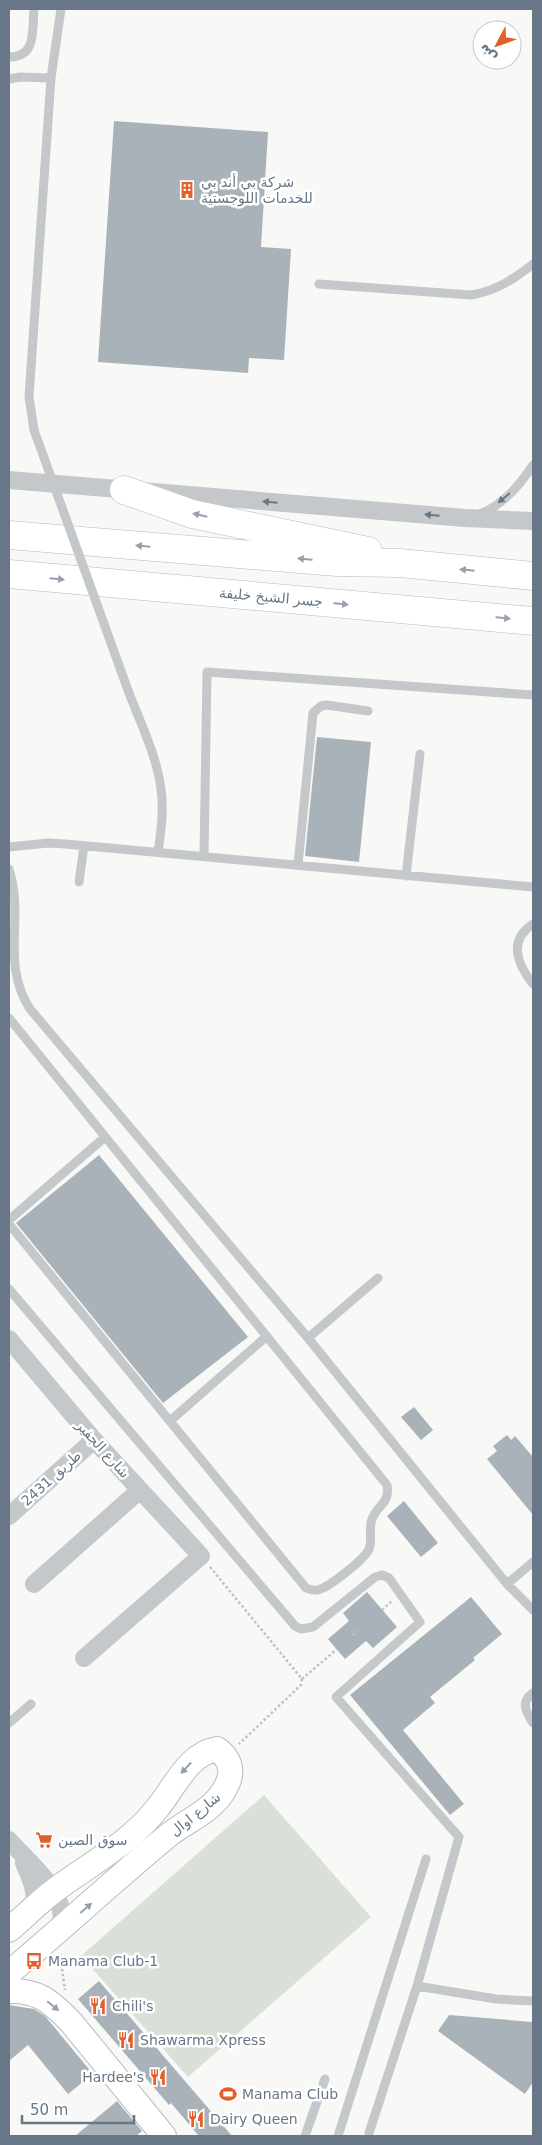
<svg xmlns="http://www.w3.org/2000/svg" width="542" height="2145" font-family="'DejaVu Sans','Noto Naskh Arabic',sans-serif">
	<style>
		.green { fill: #d9e0d7 }
		.building { fill: #aab2b9 }
		.lines { fill: none; stroke-linecap: round; stroke-linejoin: round }
		.secondary-casing { stroke: #b8bdc2; stroke-width: 26 }
		.highway-casing { stroke: #b7babe; stroke-width: 29 }
		.path { stroke: #bec0c3; stroke-width: 2.5; stroke-dasharray: 2.5 2.5; stroke-linecap: butt }
		.lane { stroke: #c4c8cb; stroke-width: 9 }
		.street { stroke: #c4c8cb; stroke-width: 18 }
		.secondary { stroke: #fff; stroke-width: 24 }
		.highway { stroke: #fff; stroke-width: 28 }
		.lane-bridge { stroke: #c4c8cb; stroke-width: 9 }
		.oneway { fill: #677787 }
		.oneway2 { fill: #95a0ab }
		.labels { text-anchor: middle; stroke-width: 5; stroke-linejoin: round; paint-order: stroke }
		.poi-label { font-size: 14px; fill: #677787; stroke: #fff; text-anchor: start }
		.street-label { font-size: 14px; fill: #677787; stroke: #fff }
	</style>
	<rect width="100%" height="100%" fill="#f8f8f6"/>
	<!-- green -->
	<path class="green" d="M264 1795 371 1917 188 2077 81 1956Z"/>
	<!-- building -->
	<path class="building" d="M114 121 268 132 261 247 291 249 284 360 249 358 248 373 98 362Z
		M317 737 371 742 359 862 305 856Z
		M99 1155 248 1337 163 1403 16 1223Z
		M414 1407 433 1430 421 1440 401 1417Z
		M507 1435 511 1440 515 1436 533 1457V1515L487 1459 497 1451 493 1446Z
		M404 1501 438 1543 421 1557 387 1516Z
		M367 1592 397 1627 373 1648 366 1641 345 1659 328 1639 349 1621 343 1613Z
		M471 1597 502 1634 473 1658 475 1660 430 1697 435 1703 403 1730 464 1804 450 1815 350 1695Z
		M99 1981 203 2102 232 2136H199L171 2103 169 2105 78 1999Z
		M9 2005 34 2009 45 2016 93 2074 68 2094 28 2045 9 2061Z
		M449 2015 533 2022V2082L525 2094 438 2031Z
		M117 2101 142 2131 136 2136H75Z"/>
	<g class="lines">
		<!-- secondary casing -->
		<g class="secondary-casing">
			<path id="secondary" d="M9 1930C24 1917 39 1902 55 1890 90 1864 132 1842 159 1806 176 1785 188 1754 217 1749 233 1761 234 1775 223 1792 211 1811 187 1821 170 1834 115 1879 63 1928 9 1973
				M9 1991C38 1990 50 2001 70 2021L164 2136"/>
		</g>
		<!-- highway casing -->
		<g class="highway-casing">
			<path id="highway" d="M124 490 192 514 368 551
				M9 535 337 562 400 563 533 576
				M9 574 533 621"/>
		</g>
		<!-- path -->
		<path class="path" d="M210 1567 302 1679 301 1685 239 1744
			M382 1610 392 1601
			M353 1635 358 1631
			M302 1679 337 1649
			M60 1954 65 1990"/>
		<!-- lane -->
		<path class="lane" d="M9 57C37 57 32 30 34 9
			M9 79 20 77 51 78
			M319 284 471 295C496 291 514 279 533 264
			M34 430 29 397 51 78 61 9
			M476 515C500 508 520 485 533 465
			M129 693C141 724 157 757 161 789 164 810 161 832 158 852
			M9 847 48 843 66 844 533 887
			M204 856 207 672 533 695
			M298 865 313 713 321 706 327 705 368 711
			M9 869C25 919 0 962 30 1009L308 1338 507 1584 533 1610
			M406 876 420 754
			M79 882 84 846
			M533 924C507 941 518 965 533 984
			M9 1018 387 1485C390 1504 378 1504 372 1519 368 1529 373 1540 369 1549 365 1559 327 1589 317 1590 313 1591 310 1589 306 1588L9 1224
			M9 1220 105 1137
			M9 1289 295 1626 301 1629 313 1627 375 1577 382 1575 389 1578 420 1622 336 1697 459 1837 417 1986 369 2133
			M308 1338 378 1278
			M170 1421 267 1336
			M507 1584 533 1562
			M533 1693C520 1702 526 1712 533 1723
			M9 1723 31 1704
			M417 1986 496 1999 533 2001
			M305 2136 325 2079
			M338 2136 426 1859"/>
		<!-- street -->
		<path class="street" d="M9 480 465 518 533 521
			M9 1339 94 1440 201 1556 84 1658
			M9 1516 94 1440
			M34 1584 140 1490
			M9 1840C29 1864 75 1897 58 1932
			M24 1863C31 1879 37 1892 34 1909"/>
		<!-- secondary -->
		<use href="#secondary" class="secondary"/>
		<!-- highway -->
		<use href="#highway" class="highway"/>
		<!-- lane-bridge -->
		<path class="lane-bridge" d="M34 430 129 693"/>
	</g>
	<!-- one-way arrows -->
	<defs><path id="oneway-solid" d="M-6-.8H1V-3.2L6.5 0L1 3.2V.8H-6Z" transform="scale(1.25)"/></defs>
	<g class="oneway">
		<use href="#oneway-solid" transform="translate(504 498) rotate(140)"/>
		<use href="#oneway-solid" transform="translate(270 502) rotate(-175)"/>
		<use href="#oneway-solid" transform="translate(432 515) rotate(-175)"/>
	</g>
	<g class="oneway2">
		<use href="#oneway-solid" transform="translate(200 515) rotate(-167)"/>
		<use href="#oneway-solid" transform="translate(143 546) rotate(-175)"/>
		<use href="#oneway-solid" transform="translate(305 559) rotate(-175)"/>
		<use href="#oneway-solid" transform="translate(467 570) rotate(-174)"/>
		<use href="#oneway-solid" transform="translate(57 579) rotate(5)"/>
		<use href="#oneway-solid" transform="translate(341 604) rotate(5)"/>
		<use href="#oneway-solid" transform="translate(503 618) rotate(5)"/>
		<use href="#oneway-solid" transform="translate(186 1768) rotate(133)"/>
		<use href="#oneway-solid" transform="translate(86 1908) rotate(-41)"/>
		<use href="#oneway-solid" transform="translate(53 2006) rotate(39)"/>
	</g>
	<!-- icons -->
	<defs>
		<g id="building-bare" transform="scale(1.35)"><path d="M-4-6H4V6H1V3H-1V6H-4ZM-2.5-4.3h1.7v1.8h-1.7ZM.8-4.3h1.7v1.8H.8ZM-2.5-1h1.7V.8h-1.7ZM.8-1h1.7V.8H.8Z" fill="#e35e2b" stroke="#fff" stroke-width="2.5" paint-order="stroke"/></g>
		<g id="supermarket-bare" transform="scale(1.35)"><path d="M-6-5.5h2.5l.6 2H6L4.5 2H-2.5L-4.4-4H-6ZM-1.5 3.2a1.3 1.3 0 1 0 .1 0ZM3 3.2a1.3 1.3 0 1 0 .1 0Z" fill="#e35e2b" stroke="#fff" stroke-width="2.5" paint-order="stroke"/></g>
		<g id="bus-bare" transform="scale(1.35)"><path d="M-5-6H5V4H4V6H2V4H-2V6H-4V4H-5ZM-3.5-4V0h7V-4ZM-3.5 1.2v1.5H-2V1.2ZM2 1.2v1.5H3.5V1.2Z" fill="#e35e2b" stroke="#fff" stroke-width="2.5" paint-order="stroke"/></g>
		<g id="restaurant-bare" transform="scale(1.35)"><path d="M-5-6h1v4h1v-4h1v4h1v-4h1v5L-1.5 .5V6h-2V.5L-5-1ZM5-6V6H3V1.5H1.5Q1.5-4 5-6Z" fill="#e35e2b" stroke="#fff" stroke-width="2.5" paint-order="stroke"/></g>
		<g id="stadium-bare" transform="scale(1.35)"><path d="M0-5a6.5 5 0 1 0 0 10a6.5 5 0 1 0 0-10ZM-3.5-1.8h7v3.6h-7Z" fill="#e35e2b" stroke="#fff" stroke-width="2.5" paint-order="stroke"/></g>
	</defs>
	<g fill-rule="evenodd">
		<use href="#building-bare" x="187" y="190"/>
		<use href="#supermarket-bare" x="44" y="1840"/>
		<use href="#bus-bare" x="34" y="1961"/>
		<use href="#restaurant-bare" x="98" y="2006"/>
		<use href="#restaurant-bare" x="126" y="2040"/>
		<use href="#restaurant-bare" x="158" y="2077"/>
		<use href="#stadium-bare" x="228" y="2094"/>
		<use href="#restaurant-bare" x="196" y="2119"/>
	</g>
	<g class="labels">
		<!-- poi labels -->
		<g class="poi-label">
			<text x="201" y="187">شركة بي أند بي<tspan x="201" dy="16">للخدمات اللوجستية</tspan></text>
			<text x="58" y="1845">سوق الصين</text>
			<text x="48" y="1966">Manama Club-1</text>
			<text x="112" y="2011">Chili's</text>
			<text x="140" y="2045">Shawarma Xpress</text>
			<text x="144" y="2082" text-anchor="end">Hardee's</text>
			<text x="242" y="2099">Manama Club</text>
			<text x="210" y="2124">Dairy Queen</text>
		</g>
		<!-- street labels -->
		<g class="street-label">
			<text transform="translate(271 597) rotate(5)" y="5">جسر الشيخ خليفة</text>
			<text transform="translate(103 1449) rotate(48)" y="5">شارع الجفير</text>
			<text transform="translate(51 1478) rotate(-42)" y="5">طريق 2431</text>
			<text transform="translate(195 1814) rotate(-39)" y="5">شارع اوال</text>
		</g>
	</g>
	<!-- border -->
	<rect width="542" height="2145" fill="none" stroke="#677787" stroke-width="20"/>
	<!-- north arrow -->
	<g transform="translate(497 45) rotate(229)"><circle r="24" fill="#ffffff" stroke="#c2c9cf"/>
	<path d="M0-4L9 19L0 12L-9 19Z" fill="#e35e2b"/>
	<text y="-8" font-size="14" font-weight="bold" text-anchor="middle" fill="#677787">ش</text>
	</g>
	<!-- scale -->
	<path d="M22 2115v8h112v-8" fill="none" stroke="#677787" stroke-width="2.5"/>
	<text x="30" y="2115" font-size="15" fill="#677787" stroke="#ffffff" stroke-width="4" paint-order="stroke">50 m</text>
</svg>
